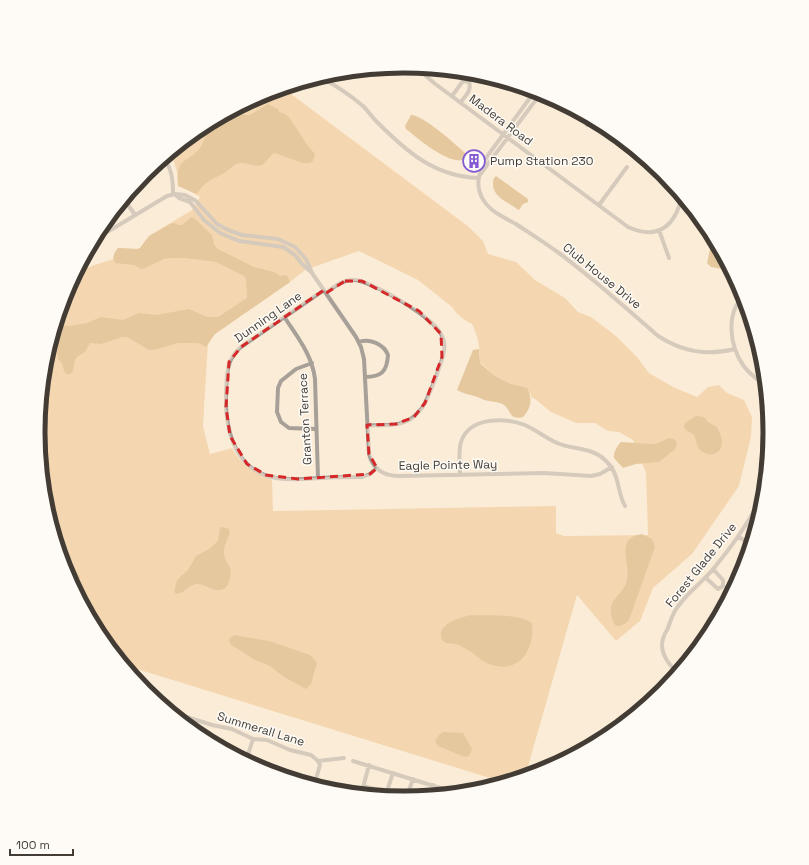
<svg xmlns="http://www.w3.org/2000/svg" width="809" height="865" font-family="'Space Grotesk',sans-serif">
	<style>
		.green { fill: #eabd80; fill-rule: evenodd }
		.water { fill: #cc9c57 }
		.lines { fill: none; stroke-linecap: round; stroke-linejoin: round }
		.street { stroke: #a6a098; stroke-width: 4 }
		.marked { fill: none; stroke: #d62828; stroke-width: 3; stroke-dasharray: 8 5; stroke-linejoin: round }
		.labels { text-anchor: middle; stroke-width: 3; stroke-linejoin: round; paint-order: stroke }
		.street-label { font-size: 12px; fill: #423c34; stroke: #fefbf7 }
		.poi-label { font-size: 12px; fill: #423c34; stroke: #fefbf7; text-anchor: start }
		.rim { fill: none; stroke: #423c34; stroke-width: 5 }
	</style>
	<rect width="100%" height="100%" fill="#fbecd8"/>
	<!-- green -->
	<path class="green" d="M283 88 469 227 483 241 488 254 516 262 535 280 565 298 578 312 591 317 616 336 637 357 649 373 675 388 697 397 708 387 719 385 727 393 744 400 752 417 751 437 739 486 692 554 653 588 640 621 616 641 577 595 525 777 506 783 124 665 100 636 66 573 45 504 38 432 45 361 66 292 77 271 113 259V257L118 248 137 249 140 248 149 236 192 210 200 197 191 191 178 186 177 172 172 155C188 135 209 123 232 111 249 102 263 94 283 88ZM359 251 418 280 452 307C457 315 464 320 472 324 478 336 480 348 480 362L495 376 531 394V397L535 399 551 412 576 423H595L608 431 619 432 633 440 646 473 648 535 564 536 556 533V506L273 511 272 480C255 474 241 465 232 448L210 454 203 426 208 342 215 334 290 282 305 270Z"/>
	<!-- water -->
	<path class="water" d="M268 104 278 109 279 112 285 114 289 117 308 146 315 154 313 161 310 163H302L275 153C269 155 267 162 262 165 255 168 248 162 241 163 234 163 233 167 228 170 223 175 215 177 209 181 204 184 200 190 196 194L178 186C177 156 182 167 199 149 205 142 205 133 209 126 213 119 225 115 232 111L245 115H250Z
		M411 115C423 115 454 143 464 152L466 154 465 159C451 167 417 138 406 129L405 126Z
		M496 176 528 199V202L523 204 519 210 517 209C508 202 494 198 493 185 493 180 493 179 496 176Z
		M191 217 194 218 212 235 214 245 218 249 254 267 274 272 280 276 287 275 290 282 215 334 206 347 198 343H178L154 350H149L127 337H122L101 344 90 343 85 352 78 356 75 360 73 371 71 374H66L64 371 62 363 58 359 56 346 51 342 56 325 69 326 87 323 101 317 123 320 139 313 156 315 189 309 207 317H218L247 298 246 279 244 276 216 262 185 258H171L164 259 145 268 141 269 134 265 115 263C112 257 114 253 118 248L137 249 140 248 149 236 170 224 174 223 179 225H182Z
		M713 235 725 259 722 269 711 267 707 263Z
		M479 349 480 362 481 364 495 376 511 384 527 388C533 398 531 409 523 417 509 421 511 410 504 405 500 402 494 402 489 401 485 401 481 398 477 397 469 394 466 395 457 390L473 350Z
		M696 416 704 417 708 422 717 427C719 432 722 437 722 442 722 454 710 458 701 451 696 447 697 439 693 434L686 430 684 427 685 423Z
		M669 438 674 439 676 441 677 444 675 449 659 462 636 464 623 468 614 458C613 453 617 446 621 442L652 444H656Z
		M222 527 229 529 230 533C228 539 223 547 224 553 224 559 228 563 230 568 232 576 229 589 220 590 211 591 204 583 196 584 188 585 185 593 177 594L174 592 177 580 188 570 196 556 209 549 218 541 220 528Z
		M642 534 652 539 655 547 629 620C625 624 622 626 616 626 614 623 613 621 612 618 606 599 624 595 627 580 631 563 614 538 642 534Z
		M61 557 67 560 80 577 79 584 76 588H74L66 573Z
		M471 615C489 616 517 613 532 623 535 650 519 675 489 664 481 661 474 653 466 649 463 647 458 644 455 644 449 643 445 645 442 639 435 624 462 617 471 615Z
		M234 635 269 641 310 655 314 659 317 663 311 684 306 689 284 677 270 666 255 660 230 644 229 639Z
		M443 732 463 733 472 749 469 756 465 757 438 746 435 741 439 735Z"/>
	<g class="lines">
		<!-- street -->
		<path class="street" d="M419 67 425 75 434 83 628 227C659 241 676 225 682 195
			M320 77C335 85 350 95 363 106 368 111 372 117 377 122 407 152 434 176 478 178
			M535 91 486 158C479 173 474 186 484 201 491 212 505 218 516 224 531 234 545 243 559 253 594 279 626 308 658 336 683 352 707 356 735 349
			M452 96 463 81 469 82C472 91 465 96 461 102
			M587 125 592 119
			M164 158C172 170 173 180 173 194
			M479 176 541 93
			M175 194 179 198 190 202 204 220 220 233 239 241 283 247 295 255 302 264 311 272
			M124 199 135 215
			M599 205 627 167
			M659 230 669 258
			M96 237 109 231 167 196 175 194 185 195 196 201 217 224 228 230 242 235 278 239 295 247 306 259 312 273 356 337 361 347 364 359 369 454C373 469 384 476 399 476L544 473 591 476 600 474 612 467
			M324 290 241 347C225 360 227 377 226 395 225 426 233 465 267 476 284 481 304 479 322 478 335 477 348 477 362 477L370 474 377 468
			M326 293C334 287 342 280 353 280 369 279 434 318 441 334 444 339 445 345 444 351 442 363 428 399 422 408 418 413 414 417 409 420 396 427 381 425 367 425
			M744 296C725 313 730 346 743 365 749 374 758 380 766 386
			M285 318C298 338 312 355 315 379L318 478
			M359 342C369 338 384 344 388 355 387 372 381 377 365 377
			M312 363 296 369 281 381 278 388 277 412 281 422 289 428 316 429
			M460 475C460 464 458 452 461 442 469 417 504 417 525 425 536 430 546 438 557 443 573 450 592 447 605 460 621 475 616 490 625 506
			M739 537 751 545
			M706 578 718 589 723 586V580L713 569
			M678 674C671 666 662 657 662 645 662 639 665 633 668 628 670 622 672 616 675 611 683 596 703 582 714 568 734 544 751 519 765 491
			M171 712 212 725 232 729 253 739 267 740 290 750 311 755 318 761 344 758
			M246 761 253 739
			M353 761 460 794
			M314 786 320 765 318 761
			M363 786 387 792
			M361 795 369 765
			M385 797 393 773
			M429 797 433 785
			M406 799 413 779"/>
	</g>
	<!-- marked area -->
	<path d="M0 0H809V865H0ZM345 281H362L419 311 441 334 442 357 425 403 414 417 396 424 367 425 369 454 377 468 370 474 298 479 266 475 247 464 230 436 226 407 229 362 241 347 324 290 326 293Z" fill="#fbecd8" fill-opacity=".55" fill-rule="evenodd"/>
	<path class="marked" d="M345 281H362L419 311 441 334 442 357 425 403 414 417 396 424 367 425 369 454 377 468 370 474 298 479 266 475 247 464 230 436 226 407 229 362 241 347 324 290 326 293Z"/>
	<!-- icons -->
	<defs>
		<g id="building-ring" transform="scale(1.15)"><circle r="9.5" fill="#fefbf7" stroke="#855bd4" stroke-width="1.5"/><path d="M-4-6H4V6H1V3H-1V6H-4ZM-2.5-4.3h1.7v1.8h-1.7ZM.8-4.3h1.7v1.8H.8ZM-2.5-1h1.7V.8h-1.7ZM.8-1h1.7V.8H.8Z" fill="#855bd4"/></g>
	</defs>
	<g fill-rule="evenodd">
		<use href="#building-ring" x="474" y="161"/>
	</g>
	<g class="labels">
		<!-- street labels -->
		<g class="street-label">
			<text transform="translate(501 120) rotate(37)" y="4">Madera Road</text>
			<text transform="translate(602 276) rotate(39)" y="4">Club House Drive</text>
			<text transform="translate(268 317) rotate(-35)" y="4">Dunning Lane</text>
			<text transform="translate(305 419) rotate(-93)" y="4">Granton Terrace</text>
			<text transform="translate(448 465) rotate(-1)" y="4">Eagle Pointe Way</text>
			<text transform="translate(701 565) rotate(-51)" y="4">Forest Glade Drive</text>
			<text transform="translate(261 729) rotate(17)" y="4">Summerall Lane</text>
		</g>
		<!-- poi labels -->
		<g class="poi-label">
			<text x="490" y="165">Pump Station 230</text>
		</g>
	</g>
	<!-- crop -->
	<path d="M0 0H809V865H0ZM45 432a359 359 0 1 1 718 0a359 359 0 1 1-718 0Z" fill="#fefbf7" fill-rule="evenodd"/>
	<path class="rim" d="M45 432a359 359 0 1 1 718 0a359 359 0 1 1-718 0Z"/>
	<!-- scale -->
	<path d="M10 849v6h63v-6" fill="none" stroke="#423c34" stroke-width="2"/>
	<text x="16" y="849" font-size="12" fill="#423c34" stroke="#fefbf7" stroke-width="3" paint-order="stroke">100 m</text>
</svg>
